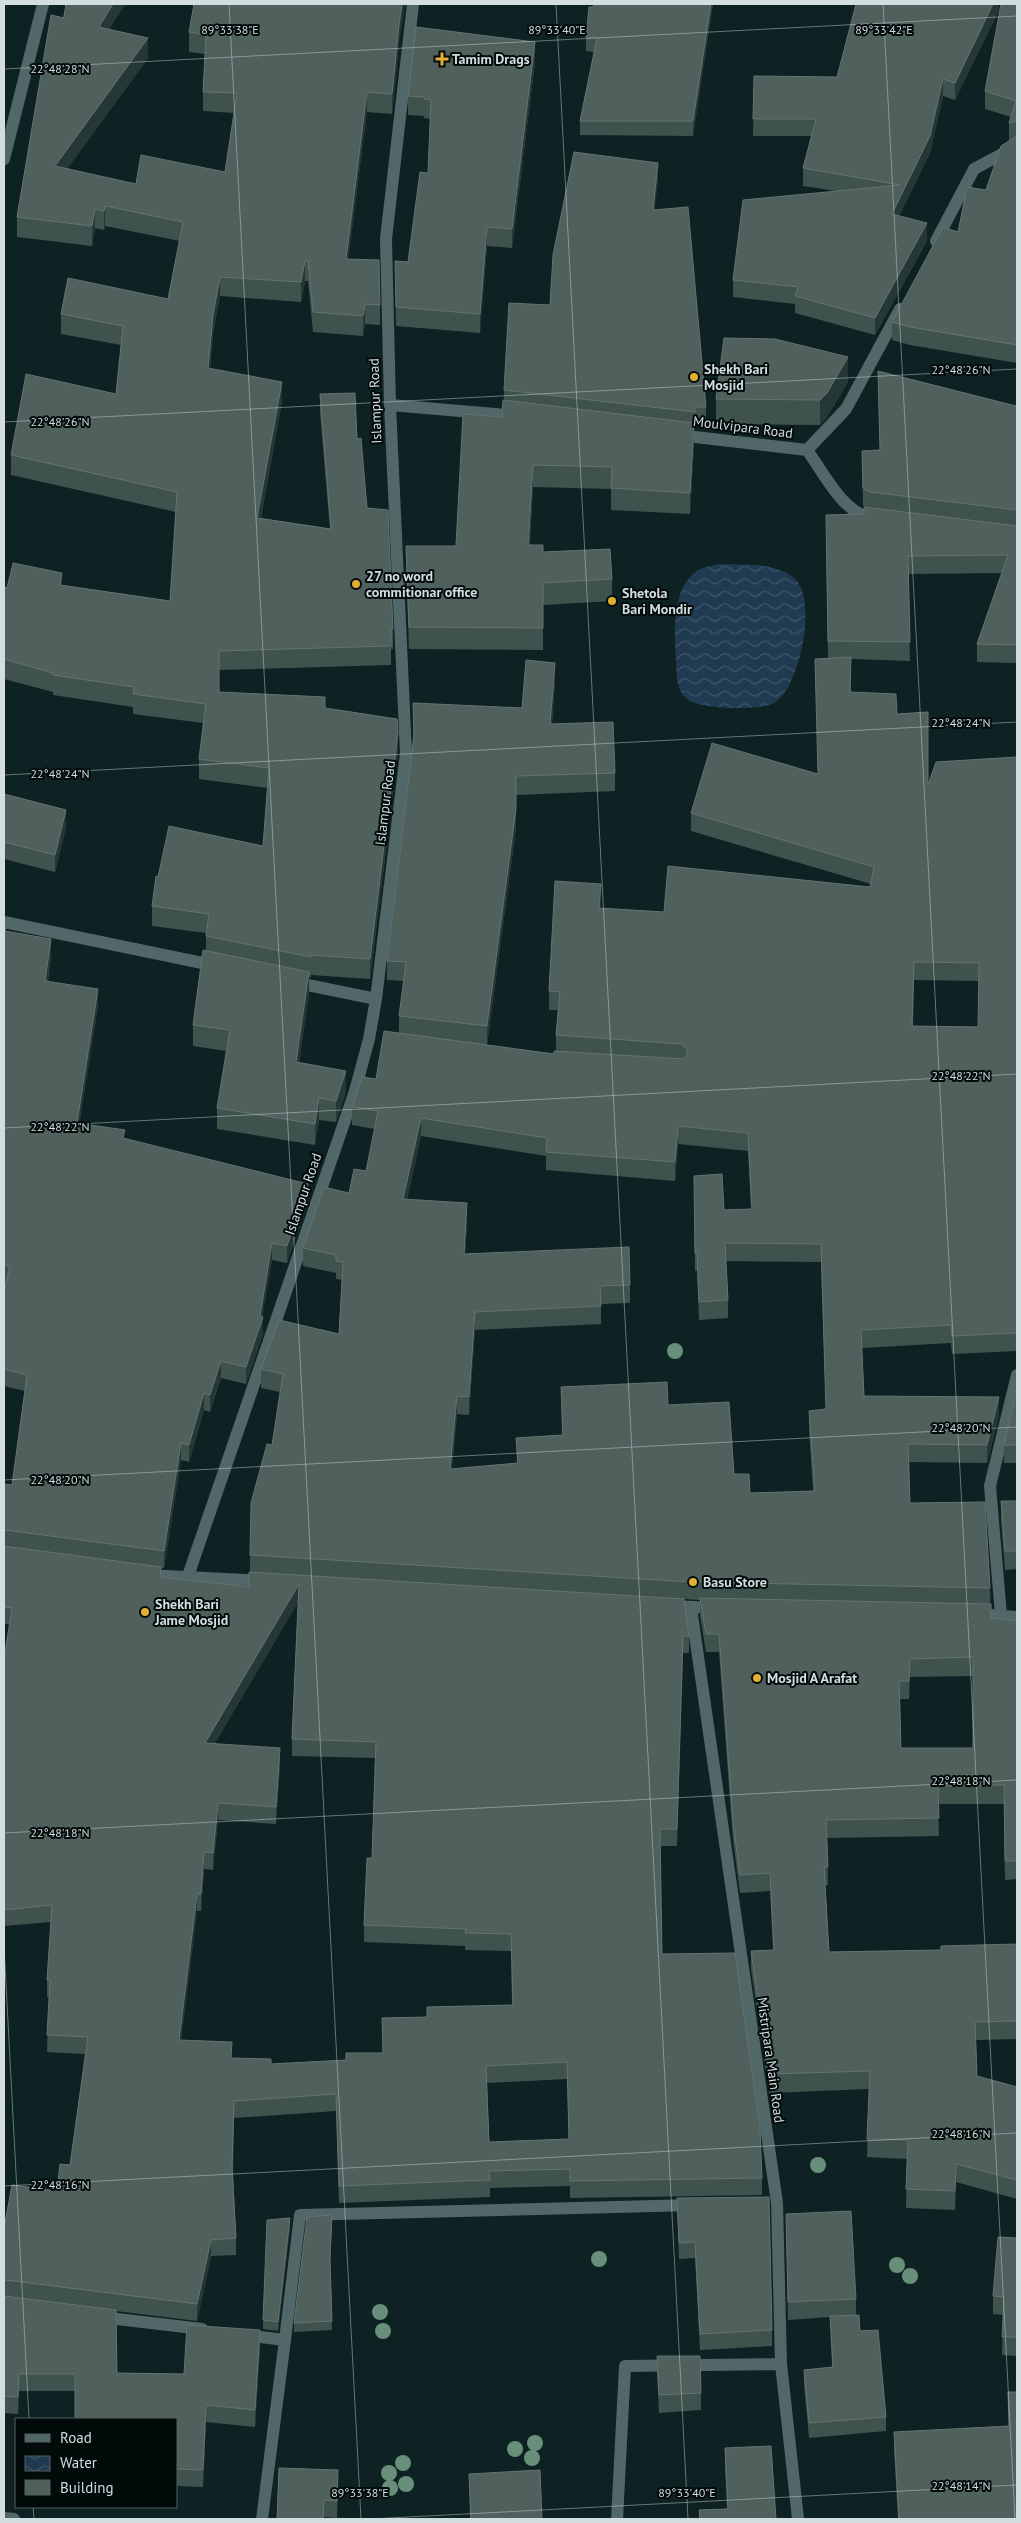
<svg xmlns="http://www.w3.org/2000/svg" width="1021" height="2523" font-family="'PT Sans',sans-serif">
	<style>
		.water { fill: url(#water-waves) }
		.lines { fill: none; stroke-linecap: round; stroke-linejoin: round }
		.minor { stroke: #516768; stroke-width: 12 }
		.tree { fill: #678f79 }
		.wall { fill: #3f524d; fill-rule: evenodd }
		.shaded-wall { fill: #253836 }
		.building { fill: #4f605d; stroke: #637471; fill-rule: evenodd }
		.ticks { fill: none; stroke: #d1ddde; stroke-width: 1; stroke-opacity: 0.45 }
		.poi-dot { fill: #e3ae34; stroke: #030a0a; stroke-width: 2 }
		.labels { text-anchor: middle; stroke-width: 4; stroke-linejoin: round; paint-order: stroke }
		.poi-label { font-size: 14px; font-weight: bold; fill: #d1ddde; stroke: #030a0a; text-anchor: start }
		.street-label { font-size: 14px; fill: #d1ddde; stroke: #030a0a }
		.ticks-label { font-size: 12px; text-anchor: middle; fill: #d1ddde; stroke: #030a0a; stroke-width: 4; stroke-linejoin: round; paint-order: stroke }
	</style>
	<defs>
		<pattern id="water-waves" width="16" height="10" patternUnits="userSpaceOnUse" patternTransform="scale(1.25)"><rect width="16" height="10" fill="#203a51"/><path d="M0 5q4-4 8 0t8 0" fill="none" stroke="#3f566a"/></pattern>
	</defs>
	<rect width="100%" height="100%" fill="#0e2223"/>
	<!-- water -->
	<path class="water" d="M719 564C742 565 774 562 793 577 819 597 800 684 777 701 764 712 702 709 688 700 681 695 679 688 677 680 676 648 667 591 697 571 703 567 712 566 719 564Z"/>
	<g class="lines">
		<!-- minor -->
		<path class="minor" d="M4 159 43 4
			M936 241 974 169 1017 146
			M390 405 519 416
			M678 435 807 450 846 409 900 309
			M807 450C824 473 843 515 875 519
			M4 922 217 966
			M293 982 376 999
			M146 1575 266 1581
			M188 1576 355 1091 369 1039 376 999 406 753 390 405 386 239 413 4
			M670 1606 717 1608
			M691 1608 777 2203 781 2364 798 2519
			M975 1614 1017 1617
			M1001 1615 990 1486 1017 1375
			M100 2317 202 2329
			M244 2335 285 2340 300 2215 694 2205
			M4 2518 14 2519
			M262 2519 285 2340
			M617 2519 625 2366 781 2364"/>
	</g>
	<!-- trees -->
	<g class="tree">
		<circle cx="675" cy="1351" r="8"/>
		<circle cx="818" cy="2165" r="8"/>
		<circle cx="599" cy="2259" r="8"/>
		<circle cx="897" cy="2265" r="8"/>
		<circle cx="910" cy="2276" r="8"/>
		<circle cx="380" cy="2312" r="8"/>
		<circle cx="383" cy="2331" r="8"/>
		<circle cx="535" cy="2443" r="8"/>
		<circle cx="515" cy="2449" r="8"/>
		<circle cx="532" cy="2458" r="8"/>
		<circle cx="403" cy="2463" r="8"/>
		<circle cx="389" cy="2473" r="8"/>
		<circle cx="406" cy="2484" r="8"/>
		<circle cx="390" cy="2488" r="8"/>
	</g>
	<!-- wall -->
	<path class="wall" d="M66 4H125L109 29 148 58 67 169 136 184 225 172 234 113 203 111V92L205 54 189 52V32L399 44 392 114 367 112 348 259 380 305V325L365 324 363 336 313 332 308 281H305L301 302 220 296 213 334 210 369 282 401 261 518 330 529 320 413V394L357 439 367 508 393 629V649H391V665L219 670V692L325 708 398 753 370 979 311 975V977H309V993L299 1063 346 1092 336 1122 319 1120 315 1145 217 1129V1108L226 1051 193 1046V1025L206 951V933L152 926V906L158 877 263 846 267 788 199 779V759L203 723 133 714V707L53 695V692L4 679V587L7 588 62 585 170 601 176 512 11 475V455L116 394 121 345 61 334V314L168 299 180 241 105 226 104 230 95 228 92 246 17 237V217Z
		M713 4 693 136 580 135V121L594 52 586 51V37L593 7Z
		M999 4V10L955 100 943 96 930 153 899 216 927 241 875 335 795 313V304L733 297V280L836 191 803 186V168L812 136H753L754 76 837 77Z
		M1017 4V363L910 345 892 340V322L958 232 986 190 1009 141V123L1011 117 985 109V91Z
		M535 62 512 248 487 246 480 333 396 326 395 261 408 262 428 173 430 119 424 118V116L408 115V96Z
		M658 179 654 210 706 407V424H695V429L694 428V445L690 514 611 510V489L533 487 530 545 543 552 612 579V601L543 605V650L409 649 406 567V546H456L502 417 504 401V390L550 305Z
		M848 382 827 417 820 425 716 424V399Z
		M1017 400V663L977 662V644L1002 573 908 574 910 661 851 659V692L897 714 928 785 1017 757V1351L952 1354 951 1343 862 1348 864 1396 999 1416 987 1463 909 1462 910 1503 990 1588 991 1618 1017 1621V1879L1005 1880 1004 1804H938L939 1836 827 1838 828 1885H825L829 1952 941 1950 1017 1944V2039L976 2040 977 2076 1017 2087V2199L956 2182 955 2210 906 2208 907 2159 867 2157 869 2089 769 2093 751 1969V1951L773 1950 770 1891 740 1893 733 1840 719 1652H706L700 1616V1600L684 1599 689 1636V1653H683L677 1846H660L662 1954 762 2178V2195L570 2198V2186L490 2188V2197L339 2203 336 2111 234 2118 233 2172 236 2238V2255L211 2256 197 2321 116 2311 117 2373 184 2374 260 2347 255 2427 206 2422 203 2487 176 2486V2419L75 2391H19L18 2414 4 2413V2228L57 2191 70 2165 85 2054 47 2052 49 1997H47V1980L51 1922 4 1926V1659L10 1624H4V1484L12 1485 25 1391 4 1386V1291L6 1282H4V923L6 932 51 956 48 981 98 1006 79 1124 308 1201 287 1263 272 1260 262 1317 263 1334 246 1384 221 1378 210 1412 204 1410 189 1462 181 1460 164 1568H161V1577L249 1587 250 1572V1555L272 1445 280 1392 261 1388V1369L339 1334 342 1280 336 1279V1273L303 1266V1248L349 1193 366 1171 375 1129 352 1125V1107L376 1079 399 1033V1016L404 981 387 980V961L413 740V703L522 708 555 682 552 724 615 773V791L516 795V828L487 1045 554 1054 556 1051V1035L558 1010H549V991L601 902 600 908 664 912 870 887 871 884 691 831V813L818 774 815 659 828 658 826 533 864 514 866 507 863 506 862 451 880 450 1016 406ZM914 980 979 981 978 1027 913 1026ZM421 1136 546 1156V1170L675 1181 678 1144 748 1151 751 1209 724 1210 694 1176 695 1271H697L699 1320 728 1318V1300L726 1261 821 1262 826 1410 809 1411V1429L813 1491 750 1493 734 1474 668 1405 561 1387 562 1435 516 1438 517 1463 452 1469 457 1414 469 1415 475 1330 601 1324V1304L630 1303V1285L465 1254 467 1221 407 1200ZM298 1602 292 1739V1756L375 1758 372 1858 364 1925V1942L465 1946V1950L511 1951 512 2005 427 2017 382 2018 383 2053 346 2060 271 2064 232 2058 181 2040 197 1911H201L204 1869 213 1870 218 1820 276 1824 280 1765 215 1743ZM973 1676V1748H901L900 1699H909L910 1677ZM567 2079 569 2139 489 2142 487 2083Z
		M4 794 66 827 55 872 4 859Z
		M1017 1398V1463H1004V1445Z
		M1001 1501H1017V1569L1005 1570 1001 1520Z
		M677 2198 772 2330V2346L700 2350 695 2258 679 2259Z
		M786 2214 856 2299V2315L860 2331 886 2417V2431L809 2438 804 2384V2370L832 2367 830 2317 788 2320Z
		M332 2224 330 2264 332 2330 294 2332V2323Z
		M290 2227 278 2331 263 2329V2320Z
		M1017 2238V2356L1002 2355 1003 2315 993 2314V2296Z
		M657 2356 701 2393V2410L659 2413 657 2374Z
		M1008 2426 1017 2519H898L894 2450V2432Z
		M725 2448 776 2519H699V2510L727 2509 725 2467Z
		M469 2474 542 2519H470Z
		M338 2487 337 2518 324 2517V2519H277Z"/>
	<!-- shaded-wall -->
	<path class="shaded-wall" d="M113 4H125L99 46V27Z
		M402 4H405L399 44 392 114V94L399 25Z
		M711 4H713L693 136V121Z
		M993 4H999V10L955 100V83Z
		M148 38V58L55 186V166Z
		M535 42V62L512 248V229Z
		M943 79V96L930 153 892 231V214Z
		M367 92V112L346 279V259Z
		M658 163V179L653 227V210Z
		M105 206V226L104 230V211Z
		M95 209V228L92 246V226Z
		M927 223V241L875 335V318Z
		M487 227V246L480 333V314Z
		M305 261V281L301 302V282Z
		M220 277V296L213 334 208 388V368L213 315Z
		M365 304V324L363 336V316Z
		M848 357V382L827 417 820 425V400Z
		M282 382V401L257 538V518Z
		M694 423V445L690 514V493Z
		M533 465V487L528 567V545Z
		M62 573V593L60 585Z
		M555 663V682L550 743V724Z
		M398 733V753L370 979V959Z
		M516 809V828L487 1045V1026Z
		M66 810V827L55 872V855Z
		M601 884V902L599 926V908Z
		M51 939V956L45 998V981Z
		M309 972V993L296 1084V1062Z
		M98 989V1006L77 1140V1123Z
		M346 1071V1092L336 1122V1101Z
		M319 1098V1120L315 1145V1124Z
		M421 1118V1136L403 1217V1199Z
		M678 1126V1144L675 1181V1162Z
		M308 1184V1201L287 1263V1246Z
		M467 1203V1221L464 1273V1254Z
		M272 1243V1260L262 1320 263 1317V1334L246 1384V1367L260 1316Z
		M475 1312V1330L469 1415V1397Z
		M221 1361V1378L210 1412V1395Z
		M204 1393V1410L189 1462V1445Z
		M457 1396V1414L450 1488V1469Z
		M999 1397V1416L987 1463V1445Z
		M181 1443V1460L164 1568V1551Z
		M5 1530V1547L4 1548V1531Z
		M299 1584V1601L205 1760V1743Z
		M683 1636V1653L677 1846V1829Z
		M910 1659V1677L909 1699V1681Z
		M280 1748V1765L276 1824V1807Z
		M218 1803V1820L213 1870V1853Z
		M204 1852V1869L201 1911V1894Z
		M197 1894V1911L179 2057V2040Z
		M956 2164V2182L955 2210V2191Z
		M290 2218V2227L278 2331V2322Z
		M211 2240V2256L197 2321V2304Z
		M4 2280H5V2297H4Z
		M260 2330V2347L255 2427V2410Z
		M19 2374V2391L18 2414V2397Z
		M206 2405V2422L203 2487V2470Z"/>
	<!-- building -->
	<path class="building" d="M66 4H113L99 27 148 38 55 166 136 184 141 155 225 172 237 93 203 92 206 35 189 32 194 4H402L399 25 392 94 367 92 346 259 379 260 380 305 365 304 363 316 313 312 308 261H305L301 282 220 277 213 315 208 368 282 382 257 518 331 529 320 394 355 393 357 439 361 438 367 508 388 510 393 629H391V646L219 651V692L325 697V708L397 719 398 733 370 959 311 955V957L206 936 209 914 152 906 156 876 158 877 169 826 263 846 269 768 199 759 206 704 133 694 134 687 53 675V673L4 659V587L7 588 13 563 62 573 60 585 170 601 177 492 11 455 26 374 116 394 123 326 61 314 68 278 168 299 183 222 105 206 104 211 95 209 92 226 17 217 51 15 64 18Z
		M594 4H711L693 121H580L597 38 586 37 589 7H593Z
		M856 4H993L955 83 943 79 930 136 892 214 927 223 875 318 795 296 798 287 733 280 743 200 900 185 803 168 816 119H753L754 76 837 77Z
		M1001 4H1017V121L1009 123 1016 101 985 91Z
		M416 27 535 42 512 229 487 227 480 314 396 307 395 261 408 262 420 172 428 173 431 100 424 99V97L408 96Z
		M1017 136V345L910 327 892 322 943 227 958 232 967 187 986 190 1001 146Z
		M574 152 658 163 653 210 688 207 706 407H695V412L504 390 509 303 550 305 553 255Z
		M724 338 775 339 848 357 827 393 820 400 716 399Z
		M878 371 1016 406 1017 400V510L870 492 863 488 862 451 880 450Z
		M503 400 694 423 690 493 611 488 612 467 533 465 528 545H543V552L610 549 612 579 543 583V628L409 627 406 546H456L463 414 502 417Z
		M864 507 1017 526V645L977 644 1008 555 908 556 910 642 828 641 826 515 864 514Z
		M851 657 850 692 896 694 897 714 928 712V785L936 762 1017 757V1333L952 1336 951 1325 861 1330 864 1396 999 1397 987 1445 908 1444 910 1503 985 1502 990 1588 691 1582 250 1555 251 1503 267 1444 272 1445 283 1374 261 1369 279 1320 339 1334 343 1262 336 1261V1255L303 1248 324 1187 349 1193 354 1169 366 1171 378 1111 352 1107 362 1077 376 1079 384 1031 554 1054V1051L684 1059 687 1056V1049L681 1044 556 1035 560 992 549 991 555 881 601 884 599 908 664 912 668 866 870 887 874 867 691 813 712 743 818 774 815 659ZM914 962 979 963 978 1027 912 1026ZM421 1118 547 1138 546 1152 675 1162 678 1126 748 1133 752 1209 724 1210 722 1174 694 1176 695 1253H697L699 1302 728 1300 725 1243 821 1244 826 1409 809 1411 815 1491 750 1493 749 1474H734L729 1402 668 1405 667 1382 561 1387 563 1435 516 1438 518 1463 450 1469 457 1396 469 1397 475 1312 601 1306 600 1286 630 1285 629 1247 464 1254 467 1203 403 1199Z
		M526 660 555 663 550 724 613 722 615 773 516 776V809L487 1026 399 1016 406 962 387 961 414 735 413 703 522 708Z
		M4 794 66 810 55 855 4 842Z
		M4 923H6L5 931 51 939 45 981 98 989 77 1123 125 1130 123 1138 308 1184 287 1246 272 1243 260 1316 263 1317 246 1367 221 1361 210 1395 204 1393 189 1445 181 1443 164 1551 5 1530 4 1531V1484L12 1485 27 1375 4 1369V1291L10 1266 4 1265Z
		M203 950 309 972 296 1062 346 1071 336 1101 319 1098 315 1124 217 1108 230 1030 193 1025Z
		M1015 1398H1017V1445H1004Z
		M1001 1501H1017V1551H1005Z
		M4 1546 161 1567 160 1577 249 1587V1572L684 1599 689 1636H683L677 1829H660L662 1954 735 1953 760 2128 762 2178 570 2181V2169L489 2171 490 2180 339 2186 336 2094 234 2101 232 2167 236 2238 211 2240 197 2304 5 2280H4V2228L12 2185 57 2191 60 2164 70 2165 88 2037 47 2035 50 1980H47L52 1905 4 1910V1659L12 1608 4 1607ZM299 1584 292 1739 376 1742 372 1858H367L364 1925 466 1929 465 1933 511 1934 513 2005 427 2007V2017L382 2018 383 2053H346V2060L271 2064V2059L231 2058 232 2042 179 2040 197 1894H201L204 1852 213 1853 218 1803 276 1807 280 1748 205 1743ZM567 2062 569 2139 489 2142 486 2066Z
		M700 1598 991 1604V1618L1017 1621V1861H1005L1004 1785 938 1786 939 1818 826 1820 828 1867H824L829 1952 941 1950V1946L1017 1944V2021L975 2022 977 2076 1017 2087V2180L956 2164 955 2191 906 2189 908 2140 867 2139 870 2071 769 2074 751 1951 774 1950 770 1873 740 1875 733 1822 719 1634H706ZM973 1657V1748H901L899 1681H909L910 1659Z
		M769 2197 772 2330 700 2334 695 2242 679 2243 677 2198Z
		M851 2211 856 2299 788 2302 786 2214Z
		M332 2215 330 2258 332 2321 294 2323 307 2217Z
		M290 2218 278 2322 263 2320 267 2220Z
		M998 2237 1017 2238V2337H1002L1004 2297 993 2296Z
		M4 2296 116 2310 117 2373 184 2374 187 2325 260 2330 255 2410 206 2405 203 2470 176 2469V2419H75V2374H19L18 2397 4 2396Z
		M859 2315 860 2331 878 2330 886 2417 809 2423 804 2370 833 2367 830 2316Z
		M657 2356H700L701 2393 659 2395Z
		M1008 2392H1017V2519H899L894 2432 1009 2426Z
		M771 2446 776 2519H700L699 2510 728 2509 725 2448Z
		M279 2468 338 2470 337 2501 324 2500 323 2519H277Z
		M540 2470 542 2519H471L469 2474Z"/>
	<!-- ticks -->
	<path class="ticks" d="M229 4 361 2519M556 4 688 2519M883 4 1015 2519M4 69 1017 16M4 422 1017 369M4 775 1017 722M4 1128 1017 1074M4 1480 1017 1427M4 1833 1017 1780M4 1946 29 2419M4 2186 1017 2133M33 2507 34 2519M370 2519 1017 2485"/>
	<!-- markers -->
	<g class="poi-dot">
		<path d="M439.5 51.5h5v5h5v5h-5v5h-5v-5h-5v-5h5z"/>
		<circle cx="694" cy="377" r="5"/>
		<circle cx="356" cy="584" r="5"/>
		<circle cx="612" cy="601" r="5"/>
		<circle cx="693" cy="1582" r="5"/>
		<circle cx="145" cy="1612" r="5"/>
		<circle cx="757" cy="1678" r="5"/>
	</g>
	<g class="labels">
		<!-- poi labels -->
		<g class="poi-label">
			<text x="452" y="64">Tamim Drags</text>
			<text x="704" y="374">Shekh Bari<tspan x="704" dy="16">Mosjid</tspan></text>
			<text x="366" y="581">27 no word<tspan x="366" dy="16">commitionar office</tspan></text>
			<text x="622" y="598">Shetola<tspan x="622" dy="16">Bari Mondir</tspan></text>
			<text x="703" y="1587">Basu Store</text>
			<text x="155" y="1609">Shekh Bari<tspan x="155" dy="16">Jame Mosjid</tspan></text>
			<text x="767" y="1683">Mosjid A Arafat</text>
		</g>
		<!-- street labels -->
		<g class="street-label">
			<text transform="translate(375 401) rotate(-92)" y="5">Islampur Road</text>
			<text transform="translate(743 427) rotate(7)" y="5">Moulvipara Road</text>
			<text transform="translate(385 803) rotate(-83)" y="5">Islampur Road</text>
			<text transform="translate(303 1194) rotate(-71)" y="5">Islampur Road</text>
			<text transform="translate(771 2060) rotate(82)" y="5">Mistripara Main Road</text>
		</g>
	</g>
	<g class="ticks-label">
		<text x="230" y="34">89°33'38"E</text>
		<text x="557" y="34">89°33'40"E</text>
		<text x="884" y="34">89°33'42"E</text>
		<text x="60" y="73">22°48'28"N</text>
		<text x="961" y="374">22°48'26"N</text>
		<text x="60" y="426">22°48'26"N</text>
		<text x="961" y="727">22°48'24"N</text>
		<text x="60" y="778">22°48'24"N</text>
		<text x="961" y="1080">22°48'22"N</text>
		<text x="60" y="1131">22°48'22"N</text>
		<text x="961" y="1432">22°48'20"N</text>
		<text x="60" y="1484">22°48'20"N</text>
		<text x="961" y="1785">22°48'18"N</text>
		<text x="60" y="1837">22°48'18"N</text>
		<text x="961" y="2138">22°48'16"N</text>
		<text x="60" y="2189">22°48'16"N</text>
		<text x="961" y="2490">22°48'14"N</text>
		<text x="360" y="2497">89°33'38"E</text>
		<text x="687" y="2497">89°33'40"E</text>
	</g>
	<!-- border -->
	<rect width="1021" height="2523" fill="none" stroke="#d1ddde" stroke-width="10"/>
	<!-- legend -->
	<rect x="15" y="2418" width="162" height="90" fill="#030a0a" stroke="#555e5f"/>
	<rect x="25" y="2434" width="25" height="8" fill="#516768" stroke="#555e5f"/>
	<text x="60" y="2443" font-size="15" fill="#d1ddde">Road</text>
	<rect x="25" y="2456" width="25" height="15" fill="url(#water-waves)" stroke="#555e5f"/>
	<text x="60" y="2468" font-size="15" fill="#d1ddde">Water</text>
	<rect x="25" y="2480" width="25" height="15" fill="#4f605d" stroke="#555e5f"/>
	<text x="60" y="2493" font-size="15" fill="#d1ddde">Building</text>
</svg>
